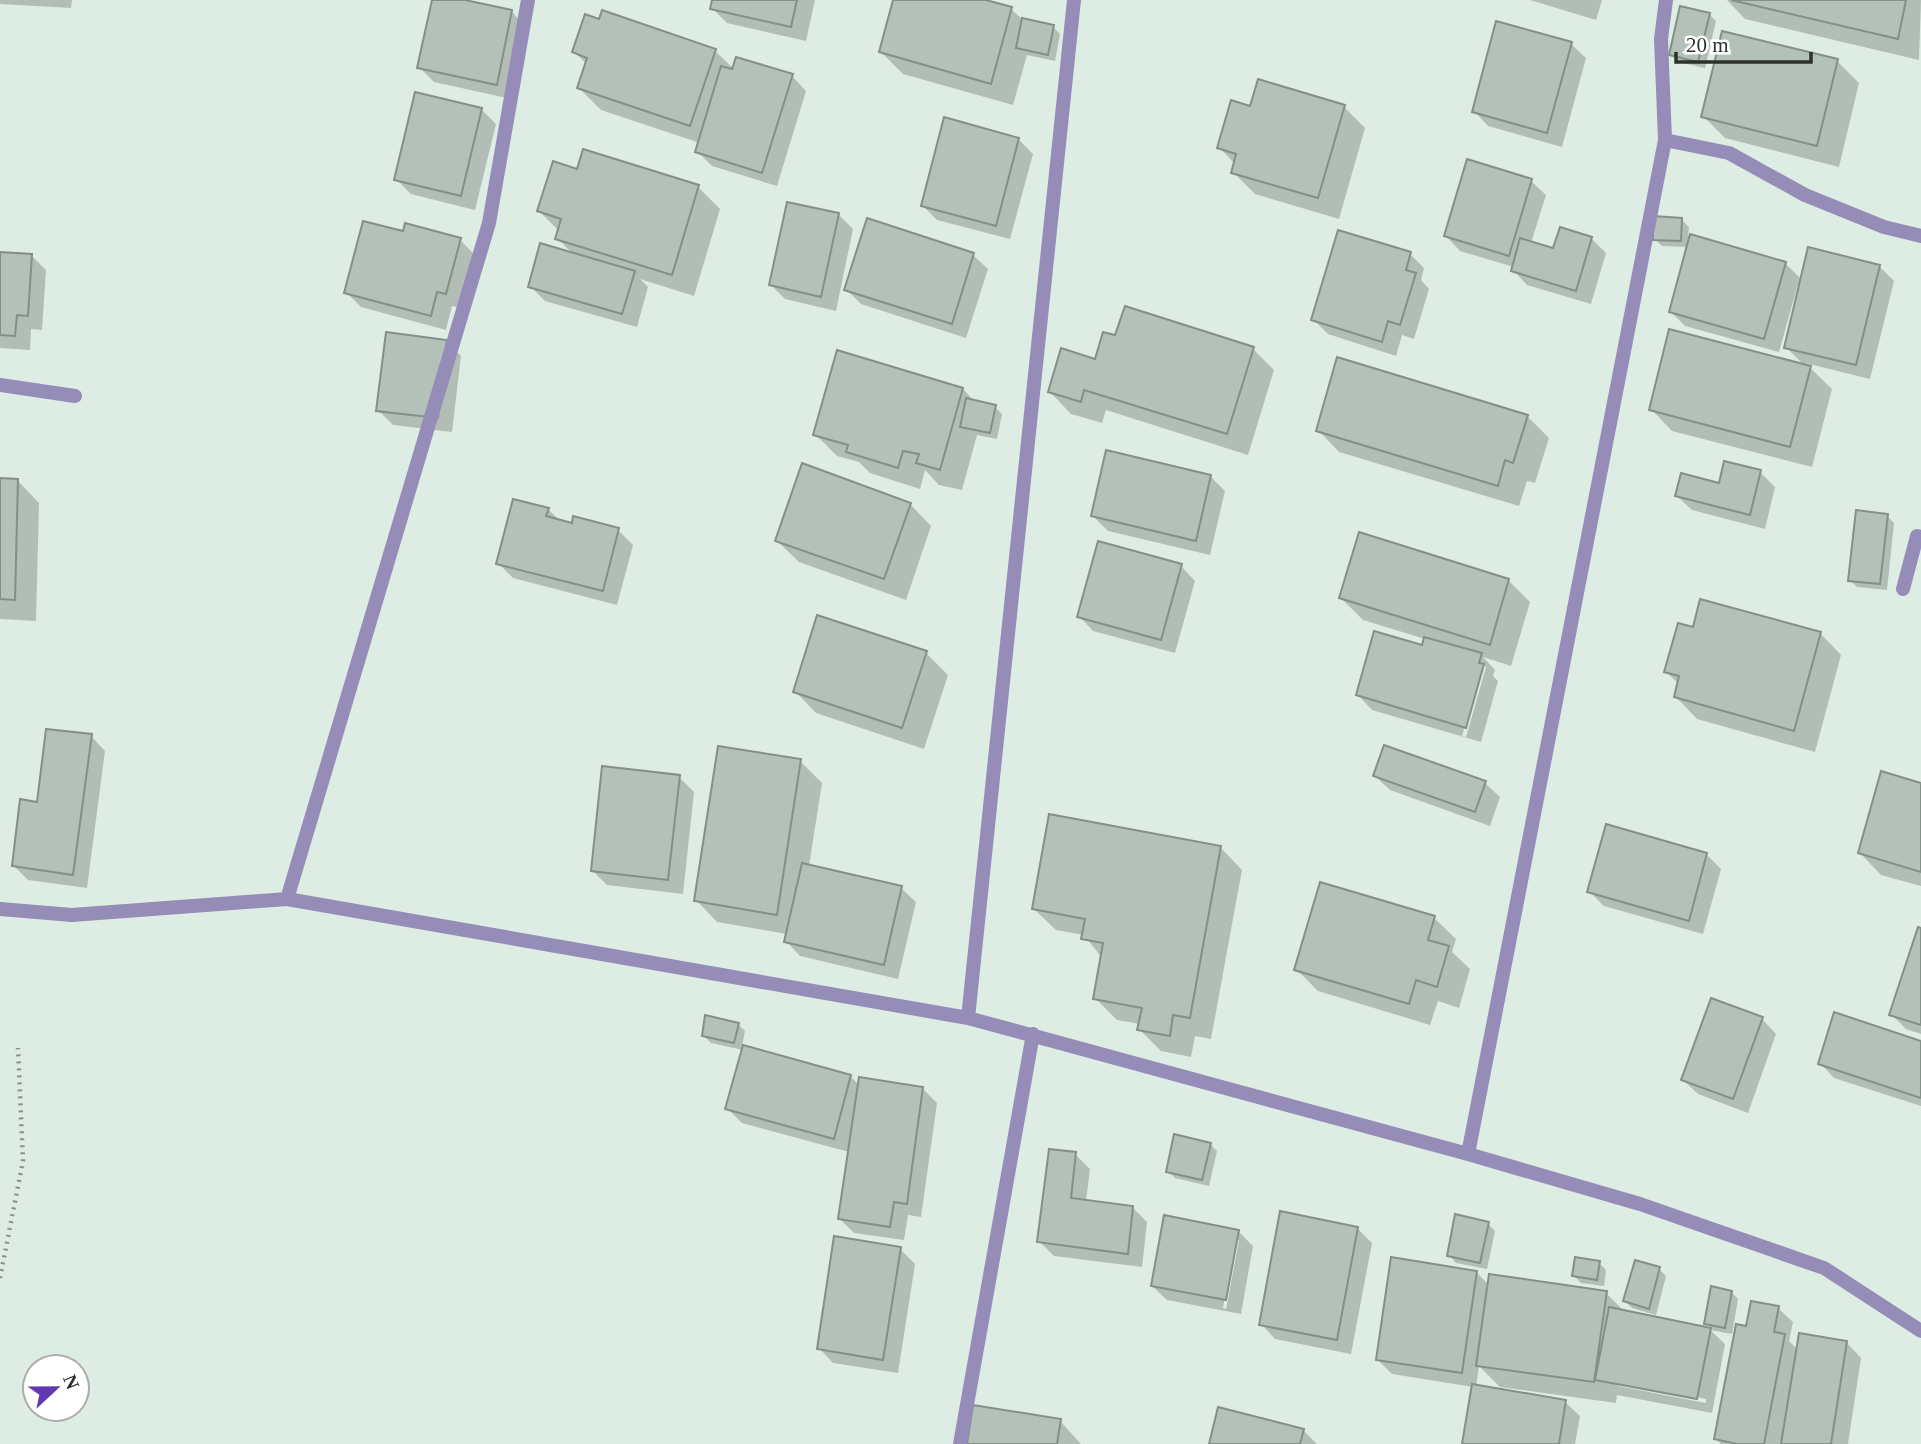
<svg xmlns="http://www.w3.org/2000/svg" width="1921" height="1444" font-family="Georgia,serif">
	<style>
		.shadow { fill: #0003; fill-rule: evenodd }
		.building { fill: #b3c1b8; stroke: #829087; stroke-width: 2 }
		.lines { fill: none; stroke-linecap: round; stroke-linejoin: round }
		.path { stroke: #89938d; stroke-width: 4.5; stroke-dasharray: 2 5; stroke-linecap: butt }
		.street { stroke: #968cb8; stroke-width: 14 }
	</style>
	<rect width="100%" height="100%" fill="#deede3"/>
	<!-- shadow -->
	<path class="shadow" d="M0 0H72L71 8 0 4Z
		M434 0H456L512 12 526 27 511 99 434 82 419 67Z
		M714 0H815L806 41 727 23 712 8Z
		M895 0H980L1011 9 1023 20 1053 27 1060 34 1055 61 1027 55 1013 105 903 74 881 52Z
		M1530 0H1602L1596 20Z
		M1727 0H1921L1919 60 1745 19Z
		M1709 14 1716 21 1705 68 1678 62 1671 55Z
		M1571 44 1586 58 1562 147 1488 126 1474 111Z
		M715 51 734 69 792 76 806 91 777 186 712 166 697 151 700 143 601 110 579 88 587 64 574 52Z
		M1837 61 1859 83 1839 167 1725 138 1703 116Z
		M1344 107 1365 128 1339 219 1255 194 1233 172 1235 164 1219 147 1251 108Z
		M482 110 496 124 475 210 411 194 396 179Z
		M1018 139 1033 154 1010 239 937 220 922 205Z
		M578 171 698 187 720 209 694 296 640 279 648 287 637 327 545 301 530 286 574 255 557 238 559 231 539 211Z
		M1531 181 1546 195 1531 243 1554 250 1591 238 1606 253 1591 304 1527 285 1513 270 1514 267 1460 251 1446 236Z
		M838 214 853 229 836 311 785 299 771 285Z
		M1682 220 1689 227 1688 236 1785 263 1802 280 1879 266 1894 281 1870 379 1805 363 1832 389 1812 467 1672 431 1651 409 1805 366 1786 347 1801 285 1798 284 1779 352 1685 326 1671 312 1688 247 1662 246 1655 239Z
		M404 233 460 240 475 255 461 308 452 306 446 330 361 307 346 292Z
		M0 253 31 255 46 270 42 330 31 329 30 350 0 348Z
		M1410 254 1424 268 1421 280 1429 289 1414 339 1402 335 1396 356 1328 334 1313 319Z
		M973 255 988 269 966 338 861 304 846 289Z
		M446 341 461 356 452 432 393 425 378 410Z
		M1253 349 1274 370 1248 455 1106 410 1102 423 1071 414 1050 392 1097 361Z
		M963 389 975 402 995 407 1002 414 997 439 977 435 962 490 939 485 925 470 920 489 870 473 859 462 837 456 815 434Z
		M1527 416 1549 438 1535 483 1527 481 1519 506 1339 452 1318 430Z
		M1760 472 1775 487 1765 529 1692 510 1677 496Z
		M1210 476 1225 491 1210 555 1108 531 1093 516Z
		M0 480 18 481 39 503 36 621 0 619Z
		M910 504 931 526 906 600 799 562 777 541Z
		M548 509 560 521 618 530 633 545 617 605 513 578 498 563Z
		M1887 516 1894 523 1887 590 1857 587 1850 580Z
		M1181 566 1195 581 1175 653 1093 631 1079 616Z
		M1508 580 1530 602 1511 666 1483 657 1495 670 1493 676 1498 681 1481 742 1372 710 1358 695 1423 647 1425 639 1363 620 1341 598ZM1483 664 1486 667 1466 737 1462 736Z
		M1694 629 1820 633 1841 655 1815 752 1697 719 1676 697 1679 684 1666 672Z
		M926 653 948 675 924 749 816 713 795 691Z
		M91 736 105 751 87 888 28 880 13 865 38 805Z
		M800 761 822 783 809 866 901 888 916 902 898 979 800 956 786 941 787 934 717 922 696 900Z
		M1375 776 1485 783 1500 797 1490 826 1390 790Z
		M679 777 694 792 683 894 607 885 592 870Z
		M1921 785V886L1881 875 1860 853Z
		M1221 848 1242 870 1211 1039 1195 1036 1191 1057 1161 1051 1139 1029 1140 1024 1117 1020 1095 998 1102 958 1084 935 1056 930 1034 909Z
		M1706 854 1721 869 1703 934 1604 906 1589 891Z
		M1434 918 1456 939 1452 952 1470 969 1459 1008 1438 1001 1430 1025 1318 991 1296 969Z
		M1921 930V1034L1906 1029 1891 1014Z
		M1762 1019 1776 1034 1748 1113 1698 1094 1683 1080Z
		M738 1024 745 1031 742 1047 850 1076 859 1085 922 1088 937 1103 921 1217 908 1215 904 1240 854 1233 839 1218 849 1152 742 1123 727 1108 743 1050 711 1043 704 1036Z
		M1921 1043V1106L1834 1078 1820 1063Z
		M1210 1144 1217 1151 1209 1186 1175 1178 1168 1171Z
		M1075 1154 1090 1169 1086 1201 1132 1207 1147 1222 1142 1267 1054 1256 1039 1241Z
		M1488 1224 1495 1231 1487 1269 1456 1263 1449 1255Z
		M1357 1228 1372 1243 1351 1354 1275 1339 1261 1324Z
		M1238 1231 1253 1246 1241 1314 1167 1300 1152 1286ZM1235 1240H1239L1226 1309 1223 1308Z
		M900 1249 915 1264 898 1373 833 1363 819 1348Z
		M1599 1263 1606 1270 1604 1286 1581 1283 1574 1276Z
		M1659 1269 1666 1276 1656 1315 1632 1308 1625 1301Z
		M1476 1272 1489 1285 1606 1293 1626 1313 1713 1330 1706 1323 1731 1292 1738 1299 1732 1334 1710 1330 1725 1344 1712 1413 1617 1395 1616 1403 1500 1387 1479 1366 1476 1387 1565 1402 1580 1416 1575 1444H1464L1473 1387 1392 1374 1378 1360ZM1618 1382 1706 1399V1403L1618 1386Z
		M1778 1308 1793 1322 1789 1341 1798 1350 1847 1343 1861 1358 1848 1444H1721L1716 1439 1747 1328Z
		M1060 1421 1081 1444H969Z
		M1303 1430 1317 1444H1211Z"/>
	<!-- building -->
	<path class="building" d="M432 0H465L512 10 497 85 417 68Z
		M712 0H797L791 27 710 9Z
		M893 0H986L1012 7 991 84 879 52Z
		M1731 0H1906L1898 39Z
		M1680 6 1710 13 1698 62 1669 55Z
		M602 10 716 49 690 126 577 88 587 58 572 52 585 14 599 19Z
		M1022 18 1054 25 1048 55 1016 48Z
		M1496 21 1572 42 1547 133 1472 112Z
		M1722 31 1838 59 1817 146 1701 117Z
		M736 57 793 74 762 173 695 152 721 66 732 69Z
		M1258 79 1345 105 1318 198 1231 173 1236 154 1217 148 1231 100 1250 106Z
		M415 92 482 108 461 196 394 180Z
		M944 117 1019 138 996 226 921 206Z
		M583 149 699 185 672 275 555 239 561 219 537 211 553 161 577 169Z
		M1467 159 1532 179 1509 256 1444 236Z
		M787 202 839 213 821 297 769 285Z
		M1653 216 1682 218 1681 241 1653 240Z
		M867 218 974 253 952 324 844 290Z
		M363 221 403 231 405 223 461 238 446 294 437 292 431 316 344 293Z
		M1560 227 1592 237 1576 291 1511 271 1520 238 1553 248Z
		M1338 230 1411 252 1406 270 1416 273 1400 325 1388 321 1382 342 1311 320Z
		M1690 234 1786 262 1764 339 1669 312Z
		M540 243 635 271 622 314 528 287Z
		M1808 247 1880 265 1856 365 1784 348Z
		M0 252 32 254 28 316 17 315 15 336 0 335Z
		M1125 306 1254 347 1227 434 1084 390 1081 402 1048 392 1061 348 1095 359 1103 332 1115 335Z
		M1669 329 1811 366 1790 447 1649 410Z
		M386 332 447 340 438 418 376 411Z
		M837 350 963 388 940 470 916 463 919 454 903 451 898 468 846 452 848 445 813 435Z
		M1337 357 1528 415 1513 463 1505 460 1498 486 1316 431Z
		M966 398 996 405 990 433 960 427Z
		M1106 450 1211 475 1196 541 1091 516Z
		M1724 461 1761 470 1750 515 1675 496 1681 473 1719 483Z
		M802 463 911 503 884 579 775 541Z
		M0 478 18 479 15 600 0 599Z
		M513 499 549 508 546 516 572 523 573 516 619 528 603 591 496 564Z
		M1856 510 1888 514 1880 584 1848 581Z
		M1359 532 1509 579 1490 645 1339 598Z
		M1098 541 1182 564 1161 640 1077 617Z
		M1700 599 1821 632 1794 731 1674 697 1679 676 1664 672 1678 623 1693 627Z
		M817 615 927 651 902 728 793 692Z
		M1374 631 1422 645 1424 637 1482 653 1479 663 1484 664 1466 728 1356 695Z
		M46 729 92 734 73 875 12 866 20 799 37 802Z
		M1384 745 1486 781 1475 812 1373 776Z
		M718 746 801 759 777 915 694 901Z
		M602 766 680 775 668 880 591 871Z
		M1881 771 1921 783V872L1858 853Z
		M1049 814 1221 846 1190 1018 1173 1015 1170 1036 1137 1030 1142 1008 1093 999 1103 943 1081 939 1085 919 1032 909Z
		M1606 824 1707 853 1689 921 1587 892Z
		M802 863 902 886 884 965 784 942Z
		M1320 882 1435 916 1428 940 1449 946 1437 987 1416 980 1409 1004 1294 970Z
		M1918 927 1921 928V1025L1889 1015Z
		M1711 998 1763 1017 1733 1099 1681 1080Z
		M1834 1012 1921 1041V1098L1818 1064Z
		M705 1015 739 1023 734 1043 702 1036Z
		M743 1045 851 1075 834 1139 725 1109Z
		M859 1077 923 1087 907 1204 894 1202 890 1227 838 1219Z
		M1174 1134 1211 1143 1202 1180 1166 1172Z
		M1049 1149 1076 1152 1071 1198 1133 1206 1128 1254 1037 1242Z
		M1280 1211 1358 1227 1337 1340 1259 1325Z
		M1455 1214 1489 1222 1480 1263 1447 1256Z
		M1164 1215 1239 1230 1226 1300 1151 1286Z
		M834 1236 901 1247 883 1360 817 1349Z
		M1391 1257 1477 1271 1462 1373 1376 1360Z
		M1575 1257 1600 1261 1597 1280 1572 1276Z
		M1635 1260 1660 1267 1649 1309 1623 1301Z
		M1489 1274 1607 1291 1594 1382 1476 1366Z
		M1711 1286 1732 1291 1725 1328 1704 1324Z
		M1751 1301 1779 1306 1774 1332 1785 1334 1764 1444H1737L1714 1439 1736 1324 1746 1326Z
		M1609 1307 1711 1328 1697 1399 1595 1380Z
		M1799 1333 1847 1341 1831 1444H1781Z
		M1472 1384 1566 1400 1559 1444H1462Z
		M973 1405 1061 1419 1057 1444H967Z
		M1218 1407 1304 1429 1300 1444H1209Z"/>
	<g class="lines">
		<!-- path -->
		<path class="path" d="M0 1278 23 1161 18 1048"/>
		<!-- street -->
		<path class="street" d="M1665 140 1729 153 1805 195 1884 227 1921 236
			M0 385 75 396
			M1903 589 1917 536 1921 537
			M287 899 489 223 528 0
			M0 909 72 915 287 899 968 1018 1468 1154 1640 1204 1824 1268 1921 1331
			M968 1018 1074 0
			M1468 1154 1665 140 1661 39 1666 0
			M960 1444 1033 1034"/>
	</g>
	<!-- north arrow -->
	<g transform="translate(56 1388) rotate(68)"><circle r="33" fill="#ffffff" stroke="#abadab" stroke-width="2"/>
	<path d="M0-5L12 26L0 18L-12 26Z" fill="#6339b1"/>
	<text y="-10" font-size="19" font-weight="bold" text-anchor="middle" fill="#2c312e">N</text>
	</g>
	<!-- scale -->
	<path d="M1676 52v10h135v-10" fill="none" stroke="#2c312e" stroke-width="3.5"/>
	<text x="1686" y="52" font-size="21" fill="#2c312e" stroke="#ffffff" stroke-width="5" paint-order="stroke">20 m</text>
</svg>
